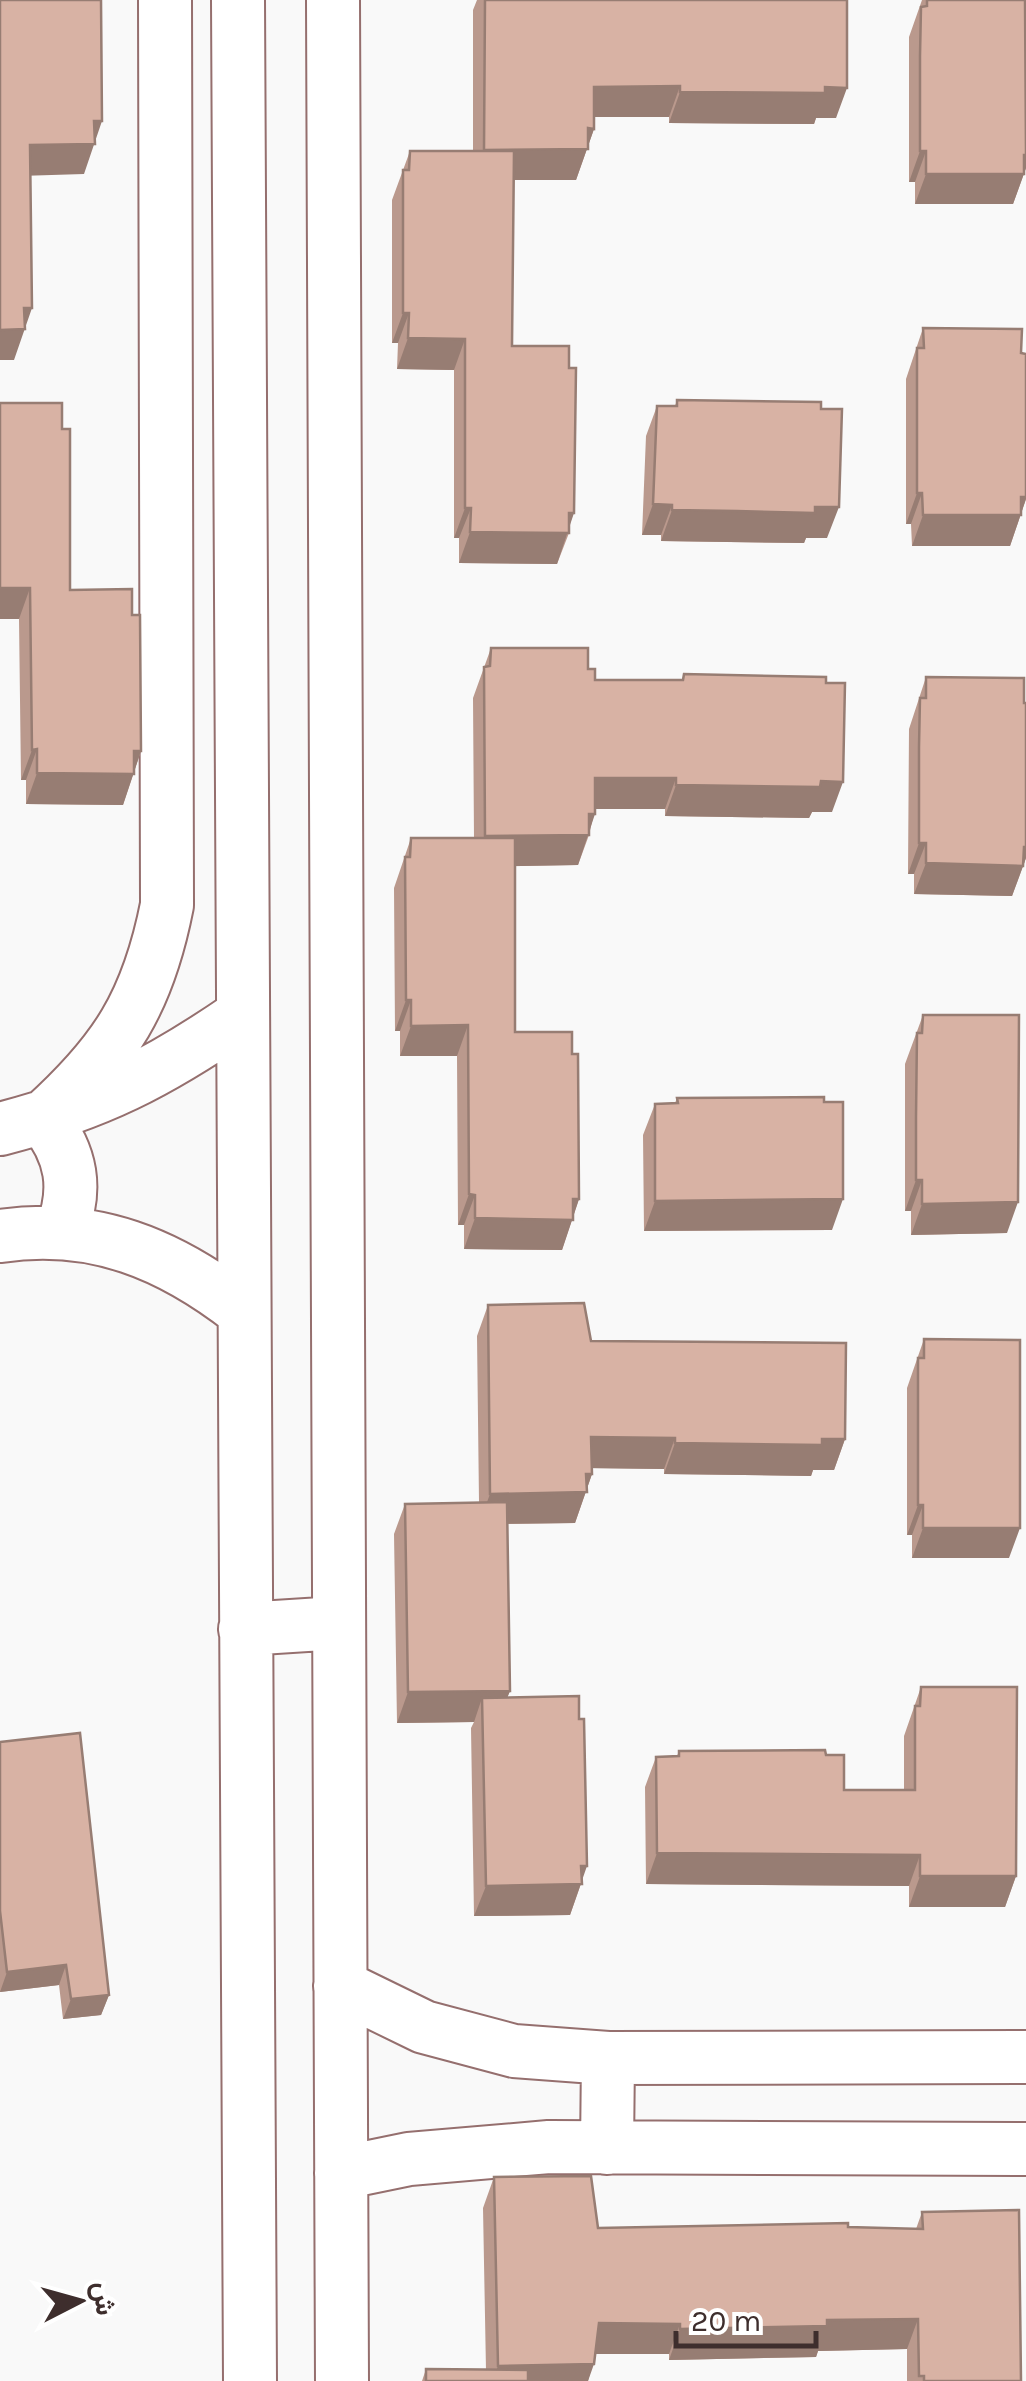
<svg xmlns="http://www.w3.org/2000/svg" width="1026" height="2381" font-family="Karla,Vazirmatn,sans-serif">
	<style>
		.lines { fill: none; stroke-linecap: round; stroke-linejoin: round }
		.minor-casing { stroke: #956f6e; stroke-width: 56 }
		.minor { stroke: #fff; stroke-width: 52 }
		.wall { fill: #ba998d }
		.shaded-wall { fill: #977d73 }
		.building { fill: #d8b2a4; stroke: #977d73; stroke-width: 2.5 }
	</style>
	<rect width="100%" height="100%" fill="#f9f9f9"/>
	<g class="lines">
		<!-- minor casing -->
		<g class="minor-casing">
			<path id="minor" d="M238 0 250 2381
				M333 0 342 2381
				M0 1129C98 1104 158 1073 241 1016
				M61 1232C78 1189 72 1154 43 1118 116 1052 148 1002 167 905L165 0
				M0 1236C94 1222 170 1254 243 1311
				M245 1629 338 1623
				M340 1986 424 2027 514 2051 608 2058 1026 2057
				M607 2148 608 2058
				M341 2173 409 2159 549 2147 1026 2149"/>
		</g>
		<!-- minor -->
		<use href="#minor" class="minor"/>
	</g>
	<!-- wall -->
	<path class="wall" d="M477 0H847L836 118H816L814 124 669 123V117H594V129L576 180H514L512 346 569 528V533L557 564 459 563V538H454V370L397 369 398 343H392V200L410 151H473V10Z
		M922 0H1025L1026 168 1013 204H915V182H909V37Z
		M923 328 1021 353 1026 499 1010 546H912L911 524H906V379Z
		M677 400 827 538H806L804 543 726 542 661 541V535H642L646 436 657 406H675Z
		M0 403 70 590 132 615 141 751 123 805 26 804V780H21L19 619H0Z
		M491 648 588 669 595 680H682L684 674 832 812H812L809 818 665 816V809H595L589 835 578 865 515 866V1032L572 1054 579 1199 562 1250 464 1249V1225H458L457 1056H400V1031H395L394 888 411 838H474L473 698Z
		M926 677 1026 858 1012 896 914 894V874H908L909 729Z
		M923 1015 1007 1233 911 1235V1211H905V1064Z
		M677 1098 832 1230 644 1231 643 1135 655 1104 675 1103Z
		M488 1305 591 1341 845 1439 834 1470H813L811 1476 664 1474V1469L592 1468V1474L575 1523 507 1524 510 1691 507 1697 582 1881 570 1915 474 1916 471 1728 474 1722 397 1723 394 1534 405 1504 479 1502 477 1336Z
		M924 1339 1009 1558H912V1535H907V1388Z
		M921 1687 1016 1876 1005 1907H909V1886L646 1884 645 1787 656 1757 677 1756 679 1751 826 1755 844 1790H904V1736Z
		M0 1742 109 1995 101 2015 63 2019 59 1985 0 1992Z
		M494 2177 598 2228 916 2229 922 2212 1021 2381H907V2349L818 2351 816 2357 669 2360V2354H595L588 2381H422L426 2369 486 2370 483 2208Z"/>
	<!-- shaded-wall -->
	<path class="shaded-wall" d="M680 86 669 117H583L594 87Z
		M825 87 847 88 836 118H816L814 124 669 123 680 92Z
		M94 121H102L84 174 19 176 30 145Z
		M588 128 594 129 576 180H473L484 150Z
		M920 151H926L915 182H909Z
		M1026 155V168L1013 204H915L926 174Z
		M24 308H32L14 360H0V330Z
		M403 313H409L398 343H392Z
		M408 338 465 339 454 370 397 369Z
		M917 493H922L911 524H906Z
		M1021 497H1026V499L1010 546H912L923 515Z
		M653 504 672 505 661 535H642Z
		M839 507 827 538H806L804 543 661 541 672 510Z
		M465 508H471L459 538H454Z
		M569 513H574L557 564 459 563 470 532Z
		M0 588H30L19 619H0Z
		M37 749 26 780H21L32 750Z
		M134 751H141L123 805 26 804 37 773Z
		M595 778H676L665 809H584Z
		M821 781 843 782 832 812H812L809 818 665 816 676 785Z
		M589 814H595L578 865 474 867 485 836Z
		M919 843H926L914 874H908Z
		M1024 847H1026V858L1012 896 914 894 926 863Z
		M406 1000H411L400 1031H395Z
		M468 1025 457 1056H400L411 1026Z
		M916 1180H922L911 1211H905Z
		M469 1194 475 1195 464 1225H458Z
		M573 1199H579L562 1250 464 1249 475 1218Z
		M843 1199 832 1230 644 1231 655 1201Z
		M1018 1202 1007 1233 911 1235 922 1204Z
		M591 1437 675 1438 664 1469 580 1468Z
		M845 1439 834 1470H813L811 1476 664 1474 675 1443Z
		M586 1474H592L575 1523 479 1524 490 1494Z
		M918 1505H923L912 1535H907Z
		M923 1528H1020L1009 1558H912Z
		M510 1691 498 1721 482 1698 474 1722 397 1723 408 1692Z
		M657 1853 920 1855 909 1886 646 1884Z
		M581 1866H587L570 1915 474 1916 486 1886Z
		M920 1876H1016L1005 1907H909Z
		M66 1965 59 1985 0 1992 7 1972Z
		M109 1995 101 2015 63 2019 71 1999Z
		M918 2319 907 2349 818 2351 816 2357 669 2360 680 2329 827 2320Z
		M599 2323 680 2324 669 2354H588Z
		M594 2364 588 2381H492L498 2366Z"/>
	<!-- building -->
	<path class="building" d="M0 0H101L102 121H94L95 144 30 145 32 308H24L25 329 0 330Z
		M485 0H847V88L825 87V93L680 92V86L594 87V129L588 128V149L484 150Z
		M927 0H1025L1026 155H1024V174H926V151H920V56L921 7 927 6Z
		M410 151H514L512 346H569V368H576L574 513H569V533L470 532 471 508H465V339L408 338 409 313H403V170H409Z
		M923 328 1022 329 1021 353 1026 354V497H1021V515H923L922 493H917V348H924Z
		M677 400 821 402V409H842L839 507H815V513L737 511 672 510V505L653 504 657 406H677Z
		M0 403H62V429H70V590L132 589V615H140L141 751H134V774L37 773V749L32 750 30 588H0Z
		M491 648H588V669H595V680H683L684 674 826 677V683H845L843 782 821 781 820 787 676 785V778H595V814H589V835L485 836 484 667 490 666Z
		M926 677 1024 678V703H1026V847H1024L1023 866 926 863V843H919V747L920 698H926Z
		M411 838H515V1032H572V1054H578L579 1199H573V1220L475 1218V1195L469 1194 468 1025 411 1026V1000H406L405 857H410Z
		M923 1015H1019L1018 1202 922 1204V1180H916V1117L917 1033H922Z
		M824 1097V1102H843V1199L655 1201V1104L678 1103 677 1098Z
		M584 1303 591 1341 846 1343 845 1439H822V1445L675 1443V1438L591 1437 592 1474H586L587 1492 490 1494 488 1305Z
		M924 1339 1020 1340V1528H923V1505H918V1358H924Z
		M507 1502 510 1691 408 1692 405 1504Z
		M921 1687H1017L1016 1876H920V1855L657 1853 656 1757 679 1756V1751L825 1750 826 1755H844V1790H915V1706H920Z
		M579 1696V1719H584L587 1866H581L582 1884 486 1886 482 1698Z
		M80 1733 109 1995 71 1999 66 1965 7 1972 0 1911V1742Z
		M591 2176 598 2228 848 2223V2227L923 2229 922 2212 1019 2210 1021 2381H924V2376H919L918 2319 827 2320V2326L680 2329V2324L599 2323 594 2364 498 2366 494 2177Z
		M426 2369 528 2370V2381H426Z"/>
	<!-- north arrow -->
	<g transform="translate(80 2301) rotate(84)" stroke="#ffffff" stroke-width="8" paint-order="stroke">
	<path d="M0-8L18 38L0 25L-18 38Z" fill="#3e2e2d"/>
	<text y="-15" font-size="28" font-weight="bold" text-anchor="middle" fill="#3e2e2d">ش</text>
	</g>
	<!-- scale -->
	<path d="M676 2331v15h140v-15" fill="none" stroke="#3e2e2d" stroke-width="5"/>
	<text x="691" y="2331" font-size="30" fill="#3e2e2d" stroke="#ffffff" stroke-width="8" paint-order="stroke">20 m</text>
</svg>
